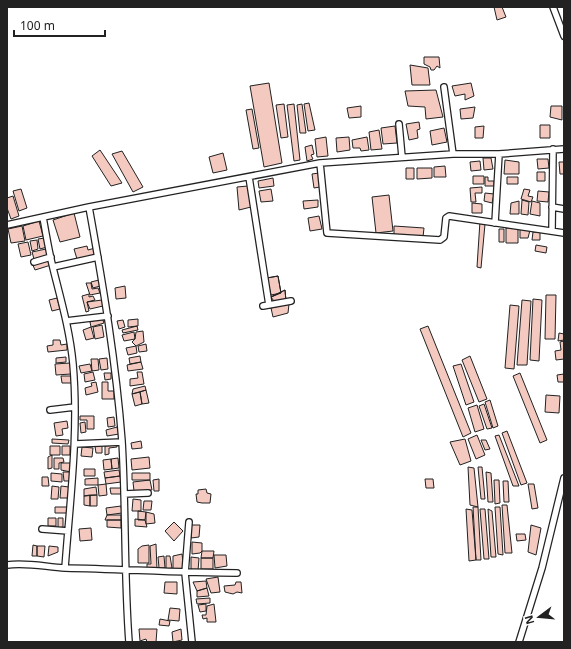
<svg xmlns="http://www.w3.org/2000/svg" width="571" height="649" font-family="'Noto Sans',sans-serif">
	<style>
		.building { fill: #f3c9c0; stroke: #222 }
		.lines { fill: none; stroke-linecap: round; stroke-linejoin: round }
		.minor-casing { stroke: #222; stroke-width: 8 }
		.minor { stroke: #fff; stroke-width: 5.5 }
	</style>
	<rect width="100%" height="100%" fill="#fff"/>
	<!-- building -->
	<path class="building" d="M494 7H502L506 17 497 20Z
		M424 57H439L440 68 437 66 434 70H431L430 67 424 64Z
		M410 65 428 68 430 85H412Z
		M269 83 282 163 264 167 250 86Z
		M471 83 474 96 465 100V94L455 96 452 86Z
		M436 90 443 117 426 119 425 107 408 106 405 91Z
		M309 103 315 130 308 131 304 104Z
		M284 104 288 137 281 138 276 105Z
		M294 104 300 160 294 161 287 105Z
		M302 104 306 133H300L297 105Z
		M361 106V117L349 118 347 108Z
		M551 106H562V120L550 117Z
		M475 107 473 118 461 119 460 109Z
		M252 109 259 148 253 149 246 110Z
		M419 122 420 129 417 130 418 138 409 140 406 124Z
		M540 125H550V138H540Z
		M395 126 397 143 383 144 381 128Z
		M484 126 483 138H475V127Z
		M444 128 447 142 432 145 430 131Z
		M379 130 382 149 371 150 369 132Z
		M326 137 328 156 317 157 315 139Z
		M349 137 350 150 337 152 336 138Z
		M367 137 369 150 361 151 360 148H353L352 140Z
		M312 145 314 154 311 155 313 159 307 161 305 147Z
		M100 150 122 183 111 186 92 156Z
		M122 151 143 187 133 192 112 154Z
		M223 153 227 170 213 173 209 157Z
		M483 158H491L493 169 484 170Z
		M537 159H548L549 168 538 169Z
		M505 160 519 162V174H504Z
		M480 161 481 170 471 171 470 162Z
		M559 162H564V174H560Z
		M445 166 446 177H434V167Z
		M406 168H414V179H406Z
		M417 168H432V178L417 179Z
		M537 172H545V181H537Z
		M319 173 320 187 314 188 312 174Z
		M473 176H484V184H473Z
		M485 177H488V181H494V186H485Z
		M507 177H518V184H507Z
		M273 178 274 186 259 188 258 181Z
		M248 186 251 207 239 210 237 187Z
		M482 187V193H475L476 202H471L470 188Z
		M21 189 27 208 19 211 13 191Z
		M271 189 273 201 261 202 259 191Z
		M524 189 530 190 528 196 533 197 531 202 521 199Z
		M538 191 549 192 548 202 537 201Z
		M485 193 494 194 492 203 484 201Z
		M389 195 393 231 376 233 372 197Z
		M13 196 19 216 11 219 7 208V198Z
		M318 200V207L304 209 303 201Z
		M522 200 529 202 528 215 521 214Z
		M519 201V214H510L511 203Z
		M532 201 540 203V216L530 214Z
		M472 203 482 204V213H472Z
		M74 213 80 237 60 242 53 220Z
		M319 216 322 229 310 231 308 218Z
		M39 221 43 236 26 240 23 226Z
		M480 221 485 224 481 268 477 267Z
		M22 226 25 241 11 243 8 229Z
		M394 226 424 228 423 237 394 235Z
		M506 228H518V243H506Z
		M499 229H504V242H499Z
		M520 229 530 230 528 238H520Z
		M533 232H540V240H532Z
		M45 238 47 247 40 249 38 239Z
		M37 240 38 249 32 251 30 241Z
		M28 242 31 255 21 257 18 244Z
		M536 245 547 247 546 253 535 251Z
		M87 246 88 250 95 248 96 255 77 259 74 249Z
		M46 249 48 255 34 259 32 252Z
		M49 259 51 265 35 270 32 263Z
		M278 276 281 293 271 295 267 278Z
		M278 276 281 293 271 297 267 278Z
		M99 280 100 286 93 288 91 282Z
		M86 283H91L92 289 98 288 100 293 90 295Z
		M125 286 126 298 116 299 115 288Z
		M285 290 286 301 272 304 271 297Z
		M285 290 286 301 276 304 271 297Z
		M89 294V297L93 296 95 300 87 302 89 311 86 312 82 296Z
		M546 295H556L555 339H545Z
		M57 298 60 309 52 311 49 300Z
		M533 299 542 300 539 361 530 360Z
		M102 300 103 306 90 309 87 302Z
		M522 300 531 301 527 365H517Z
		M289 304 288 313 273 317 271 308Z
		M510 305 519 306 514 369 505 368Z
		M102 318 104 323 91 327 90 322Z
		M138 319V326L128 327V320Z
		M123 320 125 327 119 329 117 321Z
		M102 325 104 337 95 339 93 327Z
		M137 326 138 330 123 333 122 330Z
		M428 326 471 433 463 437 420 329Z
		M91 327 94 338 86 340 83 330Z
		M143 331 144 342 136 346 132 342 135 339 136 332Z
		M134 332 135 339 124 341 122 335Z
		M559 333 564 334V340L558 341Z
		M53 340H60L61 345 67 344V350L48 352 47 346 53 345Z
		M564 341V359L556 360 555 351 561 350 560 342Z
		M146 344 147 351 139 352 138 346Z
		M136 346 137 353 128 355 126 348Z
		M140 356 141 362 130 364 129 358Z
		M470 356 487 399 479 402 462 360Z
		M66 357V362L56 363V358Z
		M107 358 108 369 101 370 99 359Z
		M91 359H98L99 370 92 371Z
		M141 362 143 369 128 371 127 365Z
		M70 363 71 374 56 375 55 364Z
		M90 364 92 371 81 373 79 366Z
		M461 364 474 402 466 405 453 366Z
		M93 372 95 380 85 382 84 374Z
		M137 372H142L144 384 130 386V379L138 378Z
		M104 373H111V379L105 380Z
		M520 373 547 440 540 443 513 376Z
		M564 374V382H558L557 375Z
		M61 376H71L72 383H62Z
		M96 382 98 392 86 395 85 388 92 386 91 383Z
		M102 382H108V391H114V399H102Z
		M145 386 146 390 132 394 133 389Z
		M146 390 149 403 142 404 140 392Z
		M140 392 142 404 135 406 132 394Z
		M546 395 560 396 559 413 545 412Z
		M490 400 498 426 493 428 485 402Z
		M484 404 492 428 487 429 479 406Z
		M477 405 484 429 475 432 468 408Z
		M80 416H94V429H87V420H80Z
		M114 417 115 426 108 427 107 418Z
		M67 421 68 428 62 429 63 435 56 436 54 423Z
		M85 422 86 432 81 433 80 423Z
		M117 427 119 434 107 436 106 430Z
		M507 431 527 483 521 485 502 433Z
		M477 435 485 455 476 459 468 439Z
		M499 435 519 486H513L495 436Z
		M52 439 69 440 68 444 52 443Z
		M465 439 471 461 460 465 450 442Z
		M481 440H486L490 449 485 450Z
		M141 441 142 448 132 449 131 443Z
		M102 445V453H96L95 446Z
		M117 445V447L109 448V454L105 455V446Z
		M50 446H60V455H50Z
		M62 446H70V455H62Z
		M82 447 93 448 92 457 81 456Z
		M52 455V468L48 469V457Z
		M149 457 150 468 132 470 131 459Z
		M54 458H63L64 462 59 463V469H54Z
		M118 458 119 468 112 469 111 459Z
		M111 459 112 469 104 470 103 460Z
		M61 463H72L71 472 61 470Z
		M468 467 474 468 478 507 470 505Z
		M478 467H482L485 499H481Z
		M84 469H95V476H84Z
		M119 470 120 476 105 478 104 472Z
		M63 472H71V481H64Z
		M486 472 491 473 493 502H488Z
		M51 473 62 474V482L51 481Z
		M132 473H150V480H132Z
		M120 476 121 482 106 484 105 478Z
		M42 477H48L49 486H42Z
		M98 478V485H85V479Z
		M159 479V491H154L153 480Z
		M425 479H433L434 488H426Z
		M150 480 152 490 134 491 133 482Z
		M494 480H499L500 503 495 504Z
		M503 481H508L509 502H504Z
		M106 484 107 495 99 496 98 485Z
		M528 484H534L538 508 532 509Z
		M52 486 59 487 58 499H51Z
		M61 486 69 487 68 498H60Z
		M96 487 97 495 84 496V489Z
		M110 488H121V494H111Z
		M206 489 207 493 211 494 210 503H202L197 502 196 494H198V490Z
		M90 495V506L84 505V496Z
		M90 495H97V506H90Z
		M133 499 141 500V511H132Z
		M144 501H152L151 510H143Z
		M502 505H507L512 553H505Z
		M121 506 122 513 107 515 106 508Z
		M55 507H67V513H55Z
		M473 507H478L481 560H476Z
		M495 507H500L503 555 498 554Z
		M466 509 472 510 476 560 469 561Z
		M480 509H485L489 559H484Z
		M488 509 492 511 496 557H491Z
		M138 511 146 512 145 520H138Z
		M146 512 154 514 155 523 146 524Z
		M107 515H121V520H105Z
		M48 518H56V526H48Z
		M58 518H63V527L58 528Z
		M135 519 145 520 147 527 135 526Z
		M107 520H121V528L107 527Z
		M174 522 183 531 174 541 165 531Z
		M191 525H200L199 537 191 538Z
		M531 525 541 528 536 555 528 552Z
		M91 528 92 540 80 541 79 529Z
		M516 534H525L526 540 517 541Z
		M192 542 202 543V551L200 553 192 554Z
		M156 544 157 570H147V564H151L150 546Z
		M33 545 37 546V556H32Z
		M149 545V563H138V549L142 546Z
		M37 546H45L44 557 37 556Z
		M49 546 58 547V552L48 556Z
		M202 551H214L213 558H201Z
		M182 554 184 569 173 570V556Z
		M214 555H226L227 566 215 568Z
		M164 556 165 568H159L158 557Z
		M166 556H170L172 568 166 569Z
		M191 557 199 558 198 571 191 569Z
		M201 558H213V569H201Z
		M218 577 220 592 211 593 206 579Z
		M206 581 207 588 197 591 193 582Z
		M165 582H177V594L164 593Z
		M236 582H241L242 593 237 592 233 594 225 592 224 586 235 585Z
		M207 588 209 596 197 597V591Z
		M210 598V603L197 604 196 599Z
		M206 604V611L200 612 198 605Z
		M214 604 216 622H207V618L203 619 202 615H206L207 606Z
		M170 608 180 609 179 621 168 620Z
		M160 619 170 621 169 626 159 625Z
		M139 629H157L156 642H147L146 639 140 641Z
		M181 629 182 640 173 642 172 632Z"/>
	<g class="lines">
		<!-- minor casing -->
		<g class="minor-casing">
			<path id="minor" d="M553 7 564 36
				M444 87 453 154
				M399 124 402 157
				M320 163 327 233 440 240 444 237 446 218 449 216 564 233
				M249 177 269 305
				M89 207C103 285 116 362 122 441 126 508 124 575 129 642
				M552 207 564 209
				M43 217C46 234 49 252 53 268 61 300 70 331 73 364 79 432 70 500 65 568
				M495 223 499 154
				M7 225 89 207 320 163 453 154H499L564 149
				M552 231 553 149
				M34 262 51 257
				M53 267 98 257
				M263 306 291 301
				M66 321 108 316
				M50 410 75 407
				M75 444 122 442
				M124 494 148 493
				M189 522 185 573 192 642
				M42 529 68 531
				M7 565C26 562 46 567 65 568 122 569 179 573 237 573
				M519 642 542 568 564 478"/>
		</g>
		<!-- minor -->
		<use href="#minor" class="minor"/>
	</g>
	<!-- border -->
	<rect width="571" height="649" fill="none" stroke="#222222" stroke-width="16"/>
	<!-- north arrow -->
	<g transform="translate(539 617) rotate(254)" stroke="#ffffff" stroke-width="3" paint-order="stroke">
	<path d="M0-3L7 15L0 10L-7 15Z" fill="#222222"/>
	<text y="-6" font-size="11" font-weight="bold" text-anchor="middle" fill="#222222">N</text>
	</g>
	<!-- scale -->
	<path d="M14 30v6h91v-6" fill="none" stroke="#222222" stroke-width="2"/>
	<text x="20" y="30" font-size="12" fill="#222222" stroke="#ffffff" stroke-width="3" paint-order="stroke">100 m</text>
</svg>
